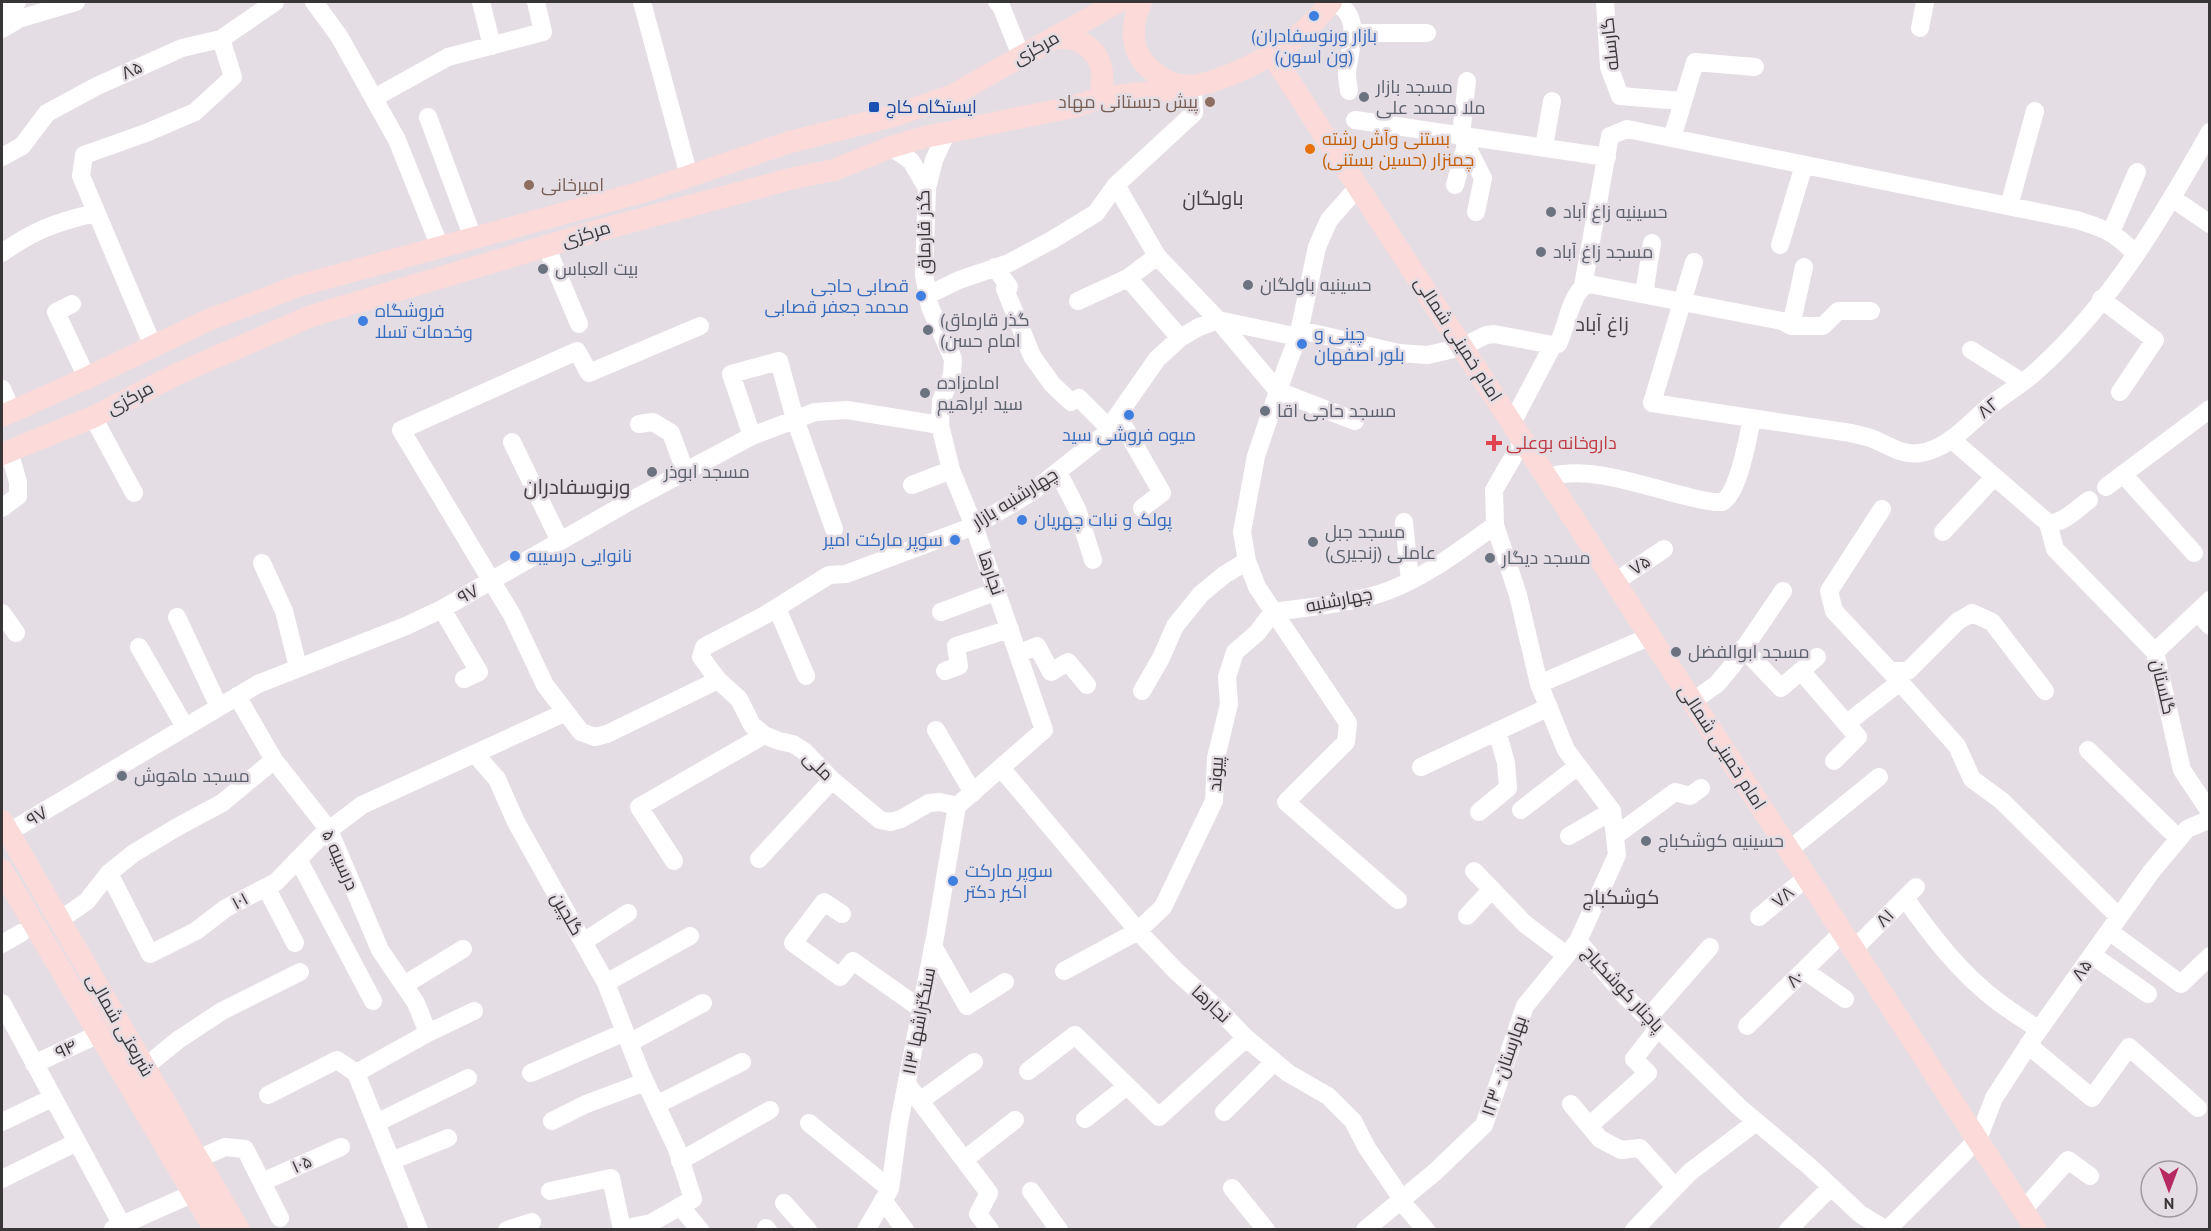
<svg xmlns="http://www.w3.org/2000/svg" width="2211" height="1231" font-family="'PT Sans',Cairo,sans-serif">
	<style>
		.lines { fill: none; stroke-linecap: round; stroke-linejoin: round }
		.minor { stroke: #fff; stroke-width: 18 }
		.major { stroke: #fcdada; stroke-width: 22 }
		.shop-dot { fill: #3f7fe0; stroke: #e5dde4; stroke-width: 2 }
		.worship-dot { fill: #6b7280; stroke: #e5dde4; stroke-width: 2 }
		.education-dot { fill: #8d6e63; stroke: #e5dde4; stroke-width: 2 }
		.transit-dot { fill: #1a4fb4; stroke: #e5dde4; stroke-width: 2 }
		.food-dot { fill: #e8710a; stroke: #e5dde4; stroke-width: 2 }
		.health-dot { fill: #e0444e; stroke: #e5dde4; stroke-width: 2 }
		.labels { text-anchor: middle; stroke-width: 5; stroke-linejoin: round; paint-order: stroke }
		.shop-label { font-size: 18px; fill: #366cbe; stroke: #e5dde4; text-anchor: start }
		.street-label { font-size: 18px; fill: #393638; stroke: #e5dde4 }
		.worship-label { font-size: 18px; fill: #5b616d; stroke: #e5dde4; text-anchor: start }
		.education-label { font-size: 18px; fill: #785e54; stroke: #e5dde4; text-anchor: end }
		.transit-label { font-size: 18px; fill: #164399; stroke: #e5dde4; text-anchor: start }
		.food-label { font-size: 18px; fill: #c56008; stroke: #e5dde4; text-anchor: start }
		.health-label { font-size: 18px; fill: #be3a42; stroke: #e5dde4; text-anchor: start }
		.neighbourhood-label { font-size: 20px; fill: #464045; stroke: #e5dde4 }
		.quarter-label { font-size: 21px; fill: #464045; stroke: #e5dde4 }
	</style>
	<rect width="100%" height="100%" fill="#e5dde4"/>
	<g class="lines">
		<!-- minor -->
		<path class="minor" d="M314 2 339 36 397 140 440 247
			M481 2 492 46
			M642 2 689 176
			M997 2 1001 6 1021 56
			M1334 2C1363 15 1350 47 1347 72 1347 78 1348 85 1349 91
			M1605 2 1609 67 1620 96 1682 101
			M2 9 17 2
			M1920 28 1925 2
			M2 29 19 19 76 2
			M1353 33H1427
			M1467 81 1461 135 1483 178 1476 212
			M374 98 448 57 543 32 536 2
			M428 117 473 238
			M1355 120 1607 157
			M947 132 934 160 927 188 924 275 930 307 953 359 952 375 941 401 940 425 951 470 974 526 1044 730 957 806
			M1672 138 1695 62 1755 67
			M891 147 911 161 927 188
			M1544 147 1552 101
			M2 157 22 146 47 113 97 86 182 48 221 39 275 2
			M1116 185 1157 256 1218 320 1278 391 1355 421
			M1455 185 1466 145
			M1358 187 1329 220 1317 247 1298 337 1287 365 1256 456 1242 532 1247 561 1257 587 1348 723 1346 742 1286 802 1398 900
			M2172 198 2210 224
			M2009 206 2035 111
			M2111 232 2137 172
			M1780 245 1804 165
			M546 246 579 324
			M2 253C34 230 57 222 95 213
			M1694 262 1652 403 1851 433C1858 435 1866 436 1873 439 1889 445 1902 456 1920 453 1949 449 1970 422 1991 405 2005 394 2019 386 2032 375 2108 309 2161 219 2210 132
			M995 267 1009 287 1005 289 1032 356 1052 384 1071 402 1079 398 1109 428
			M1128 278 1180 338
			M1583 286 1610 136 1627 129 2077 220C2106 229 2114 232 2136 254
			M1644 294 1652 243
			M928 295 959 280 1009 263 1052 240 1096 213 1116 185 1194 113 1193 87
			M2101 299 2155 340 2120 392
			M1078 301 1128 278 1157 256
			M72 304 56 312 87 378
			M700 326 589 373 577 351 401 430 512 615 545 685 581 732 595 737 607 734 718 680
			M1791 326H1823L1838 311H1871
			M1300 330 1399 353 1428 355 1462 347 1486 335 1494 334 1553 345 1558 344C1567 327 1571 289 1589 284L1782 321 1791 326 1804 267
			M153 346 81 176 84 155 146 133 195 112 233 77 221 39
			M1971 350 2022 382
			M2 389 12 411
			M1118 416 1162 493 1142 508
			M93 417 134 493
			M1512 423 1553 345
			M639 424 653 422 671 433 685 471
			M752 436 731 374 779 361 795 419 834 529
			M1951 439 2048 523C2062 525 2078 508 2089 500
			M512 442 560 541
			M1058 472 1077 509 1093 560
			M2123 474 2194 553
			M1547 477C1590 465 1640 485 1681 495 1694 498 1709 503 1722 502 1739 493 1748 437 1752 418
			M912 485 951 470
			M2106 487 2210 409
			M2 508 18 496V482L9 451
			M1882 509 1829 591 1834 611 1890 671H1908L1958 621 1972 613 1992 622 2045 691
			M1404 522 1410 581
			M2048 523 2055 549 2155 652 2182 770 2210 812
			M1943 532 1994 477
			M262 563 284 611 298 667
			M1615 582 1664 549
			M777 608 806 676
			M442 609 479 672 464 679
			M941 612 997 591
			M2197 612 2210 626
			M2 613 16 633
			M177 617 219 707
			M139 647 185 727
			M1743 648 1781 688 1817 657
			M2155 652 2210 600
			M1018 654 1037 646 1051 672 1068 662 1087 685
			M945 671 959 666 956 646 1010 629
			M1801 671 1858 737 1834 761
			M1890 671 1957 746 1972 779 2002 801 2119 917
			M1539 684 1651 636
			M1142 691 1161 658 1175 626 1201 594 1224 575 1247 561
			M237 696 274 760 329 830 380 950 416 1003 428 1033
			M1693 701 1717 684 1732 666 1783 591
			M1847 723 1900 682
			M936 730 973 793
			M2088 750 2179 839
			M475 754 497 779 516 822 606 983 641 1073 677 1149 693 1199 651 1223 622 1229 611 1178 550 1191
			M1421 767 1549 707
			M1001 768 1138 931 1176 971 1219 1010 1246 1038 1288 1073 1328 1096 1353 1121 1367 1148 1402 1199 1406 1207 1426 1230
			M957 806 940 802 929 803 901 819 890 822 880 820 832 780 804 751 793 744 779 741 764 735 752 725 739 699 718 680 701 657 704 647 765 615 829 575 846 574 974 526 1032 492 1104 435 1157 359 1180 338 1199 327 1218 320 1298 337
			M1521 810 1578 766
			M1479 812 1508 788 1506 763 1497 731
			M9 832 258 684 406 626 442 609 632 500 752 436 815 412 847 410 940 425
			M1569 836 1612 811
			M1615 836 1675 792 1690 796 1701 788
			M1789 850 1879 777
			M298 859 373 1001
			M759 859 832 780
			M674 861 639 807 764 735
			M1474 871 1525 924 1566 955
			M109 873 150 954 196 931 226 908 276 882 320 837 362 805 566 712
			M266 887 295 943
			M1905 898C1931 935 1960 973 1997 1001 2010 1011 2025 1020 2039 1030
			M842 914 824 902 793 943 840 977 853 961 921 1009
			M1467 916 1492 889
			M1759 917 1807 877
			M60 920 87 901 109 873 134 853 179 826 222 803 274 760
			M2109 931 2181 984 2210 956
			M1578 941 1625 996 1739 1107 1810 1167 1860 1214 1886 1230
			M583 942 628 913
			M2 944 21 933
			M933 946 967 1006 1005 982
			M1854 949 1916 887
			M2092 955 2148 994
			M1804 970 1845 999
			M1064 971 1138 931 1163 907 1214 801 1216 758 1229 704 1227 677 1235 652 1257 633 1273 612C1303 608 1334 605 1364 598 1411 588 1457 553 1495 525
			M606 983 690 936
			M404 985 463 949
			M2 1003 122 1225
			M1648 1018 1710 947
			M1747 1026 1843 932
			M629 1043 703 1003
			M2028 1045 2092 1098 2129 1047 2198 1108
			M34 1064 99 1034
			M145 1067 178 1040 222 1011 300 972
			M1028 1071 1075 1035 1159 1117 1246 1038
			M356 1073 428 1033 474 1011
			M531 1073 625 1032
			M907 1084 989 1193 978 1214 990 1230
			M268 1095 337 1060 356 1073 419 1230
			M920 1101 974 1062
			M1571 1104 1600 1139 1621 1150 1640 1148 1675 1187
			M656 1105 742 1062
			M1224 1112 1274 1062
			M1085 1119 1127 1086
			M552 1121 586 1104 645 1082
			M2 1122 52 1098
			M376 1123 468 1078
			M809 1123 890 1189
			M1589 1126 1648 1073 1634 1059 1658 1028
			M198 1159 225 1147 245 1149 280 1218
			M964 1160 1015 1120
			M391 1161 448 1138
			M680 1161 770 1110
			M2 1179 77 1142
			M262 1182 341 1147
			M1232 1188 1266 1230
			M1031 1191 1059 1230
			M883 1200 905 1230
			M784 1203 808 1230
			M680 1206 700 1230
			M2023 1210 2068 1160 2090 1176
			M766 1228 768 1230
			M113 1229 194 1193
			M507 1230 532 1222
			M866 1230 890 1189 899 1123 936 932 957 806
			M1365 1230 1435 1172 1484 1125 1525 1006 1578 941 1617 855 1612 811 1566 750 1539 684 1518 595 1495 525 1494 490 1523 440
			M1634 1230 1690 1172 1756 1122
			M1788 1230 1831 1187
			M1887 1230 1978 1139 1994 1098 2033 1038 2151 872 2187 829 2210 819"/>
		<!-- major -->
		<path class="major" d="M1141 2C1132 23 1129 48 1147 66 1161 79 1172 86 1192 86 1197 86 1204 83 1210 82 1255 68 1302 40 1331 2
			M1055 37C1062 38 1072 38 1078 41 1104 53 1105 74 1100 98
			M1271 53 2036 1230
			M2 416 87 378 206 321 298 286 642 192 790 142 893 116 951 96 1118 2
			M2 454 93 417 177 374 311 316 604 229 794 178 834 170 891 147 925 137 1073 107 1100 98 1193 87
			M2 821 239 1230
			M2 870 215 1230"/>
	</g>
	<!-- markers -->
	<g class="shop-dot">
		<circle cx="1314" cy="16" r="6"/>
		<circle cx="921" cy="296" r="6"/>
		<circle cx="363" cy="321" r="6"/>
		<circle cx="1302" cy="344" r="6"/>
		<circle cx="1129" cy="415" r="6"/>
		<circle cx="1022" cy="520" r="6"/>
		<circle cx="955" cy="540" r="6"/>
		<circle cx="515" cy="556" r="6"/>
		<circle cx="953" cy="881" r="6"/>
	</g>
	<g class="worship-dot">
		<circle cx="1364" cy="97" r="6"/>
		<circle cx="1551" cy="212" r="6"/>
		<circle cx="1541" cy="252" r="6"/>
		<circle cx="543" cy="269" r="6"/>
		<circle cx="1248" cy="285" r="6"/>
		<circle cx="928" cy="330" r="6"/>
		<circle cx="925" cy="393" r="6"/>
		<circle cx="1265" cy="411" r="6"/>
		<circle cx="652" cy="472" r="6"/>
		<circle cx="1313" cy="542" r="6"/>
		<circle cx="1490" cy="558" r="6"/>
		<circle cx="1676" cy="652" r="6"/>
		<circle cx="122" cy="776" r="6"/>
		<circle cx="1646" cy="841" r="6"/>
	</g>
	<g class="education-dot">
		<circle cx="1210" cy="102" r="6"/>
		<circle cx="529" cy="185" r="6"/>
	</g>
	<rect class="transit-dot" x="868" y="101" width="12" height="12" rx="3"/>
	<circle class="food-dot" cx="1310" cy="149" r="6"/>
	<path class="health-dot" d="M1491 434h6v6h6v6h-6v6h-6v-6h-6v-6h6z"/>
	<g class="labels">
		<!-- shop labels -->
		<g class="shop-label">
			<text x="1314" y="42" text-anchor="middle">(بازار ورنوسفادران<tspan x="1314" dy="21">(ون اسون)</tspan></text>
			<text x="909" y="292" text-anchor="end">قصابی حاجی<tspan x="909" dy="21">محمد جعفر قصابی</tspan></text>
			<text x="375" y="317">فروشگاه<tspan x="375" dy="21">وخدمات تسلا</tspan></text>
			<text x="1314" y="340">چینی و<tspan x="1314" dy="21">بلور اصفهان</tspan></text>
			<text x="1129" y="441" text-anchor="middle">میوه فروشی سید</text>
			<text x="1034" y="526">پولک و نبات چهریان</text>
			<text x="943" y="546" text-anchor="end">سوپر مارکت امیر</text>
			<text x="527" y="562">نانوایی درسیبه</text>
			<text x="965" y="877">سوپر مارکت<tspan x="965" dy="21">اکبر دکتر</tspan></text>
		</g>
		<!-- street labels -->
		<g class="street-label">
			<text transform="translate(1610 44) rotate(-96)" y="6">گارسله</text>
			<text transform="translate(1036 48) rotate(-29)" y="6">مرکزی</text>
			<text transform="translate(132 70) rotate(-24)" y="6">۸۵</text>
			<text transform="translate(924 232) rotate(-91)" y="6">گذر قارماق</text>
			<text transform="translate(586 234) rotate(-17)" y="6">مرکزی</text>
			<text transform="translate(1458 339) rotate(57)" y="6">امام خمینی شمالی</text>
			<text transform="translate(130 398) rotate(-28)" y="6">مرکزی</text>
			<text transform="translate(1988 408) rotate(-39)" y="6">۸۲</text>
			<text transform="translate(1015 498) rotate(-32)" y="6">چهارشنبه بازار</text>
			<text transform="translate(1640 565) rotate(-33)" y="6">۷۵</text>
			<text transform="translate(991 573) rotate(71)" y="6">نجارها</text>
			<text transform="translate(468 594) rotate(-28)" y="6">۹۷</text>
			<text transform="translate(1339 600) rotate(-11)" y="6">چهارشنبه</text>
			<text transform="translate(2163 687) rotate(77)" y="6">گلستان</text>
			<text transform="translate(1722 747) rotate(57)" y="6">امام خمینی شمالی</text>
			<text transform="translate(818 766) rotate(44)" y="6">ملی</text>
			<text transform="translate(1216 774) rotate(-86)" y="6">پیوند</text>
			<text transform="translate(37 816) rotate(-31)" y="6">۹۷</text>
			<text transform="translate(340 860) rotate(66)" y="6">درسیبه ۵</text>
			<text transform="translate(1783 897) rotate(-40)" y="6">۷۸</text>
			<text transform="translate(240 901) rotate(-28)" y="6">۱۰۱</text>
			<text transform="translate(567 914) rotate(60)" y="6">گلچین</text>
			<text transform="translate(1885 918) rotate(-45)" y="6">۸۱</text>
			<text transform="translate(2082 970) rotate(-55)" y="6">۸۵</text>
			<text transform="translate(1795 979) rotate(-44)" y="6">۸۰</text>
			<text transform="translate(1623 989) rotate(47)" y="6">پاچنار کوشکباج</text>
			<text transform="translate(1211 1004) rotate(43)" y="6">نجارها</text>
			<text transform="translate(919 1021) rotate(-79)" y="6">سنگتراشها ۱۱۳</text>
			<text transform="translate(120 1025) rotate(60)" y="6">شریعتی شمالی</text>
			<text transform="translate(66 1049) rotate(-25)" y="6">۹۴</text>
			<text transform="translate(1504 1066) rotate(-71)" y="6">بهارستان - ۱۲۳</text>
			<text transform="translate(302 1164) rotate(-24)" y="6">۱۰۵</text>
		</g>
		<!-- worship labels -->
		<g class="worship-label">
			<text x="1376" y="93">مسجد بازار<tspan x="1376" dy="21">ملا محمد علی</tspan></text>
			<text x="1563" y="218">حسینیه زاغ آباد</text>
			<text x="1553" y="258">مسجد زاغ آباد</text>
			<text x="555" y="275">بیت العباس</text>
			<text x="1260" y="291">حسینیه باولگان</text>
			<text x="940" y="326">(گذر قارماق<tspan x="940" dy="21">(امام حسن</tspan></text>
			<text x="937" y="389">امامزاده<tspan x="937" dy="21">سید ابراهیم</tspan></text>
			<text x="1277" y="417">مسجد حاجی اقا</text>
			<text x="664" y="478">مسجد ابوذر</text>
			<text x="1325" y="538">مسجد جبل<tspan x="1325" dy="21">عاملی (زنجیری)</tspan></text>
			<text x="1502" y="564">مسجد دیگار</text>
			<text x="1688" y="658">مسجد ابوالفضل</text>
			<text x="134" y="782">مسجد ماهوش</text>
			<text x="1658" y="847">حسینیه کوشکباج</text>
		</g>
		<!-- education labels -->
		<g class="education-label">
			<text x="1198" y="108">پیش دبستانی مهاد</text>
			<text x="541" y="191" text-anchor="start">امیرخانی</text>
		</g>
		<!-- transit labels -->
		<g class="transit-label">
			<text x="886" y="113">ایستگاه کاج</text>
		</g>
		<!-- food labels -->
		<g class="food-label">
			<text x="1322" y="145">بستنی وآش رشته<tspan x="1322" dy="21">چمنزار (حسین بستنی)</tspan></text>
		</g>
		<!-- health labels -->
		<g class="health-label">
			<text x="1506" y="449">داروخانه بوعلی</text>
		</g>
		<!-- neighbourhood labels -->
		<g class="neighbourhood-label">
			<text x="1213" y="205">باولگان</text>
			<text x="1602" y="331">زاغ آباد</text>
			<text x="1621" y="904">کوشکباج</text>
		</g>
		<!-- quarter labels -->
		<g class="quarter-label">
			<text x="577" y="494">ورنوسفادران</text>
		</g>
	</g>
	<!-- border -->
	<rect width="2211" height="1231" fill="none" stroke="#393638" stroke-width="6"/>
	<!-- north arrow -->
	<g transform="translate(2169 1189) rotate(180)"><circle r="28" fill="#e5dde4" stroke="#a09a9f" stroke-width="1.5"/>
	<path d="M0-4.5L10 22L0 15L-10 22Z" fill="#b72a61"/>
	<text y="-9" font-size="16" font-weight="bold" text-anchor="middle" fill="#393638">N</text>
	</g>
</svg>
